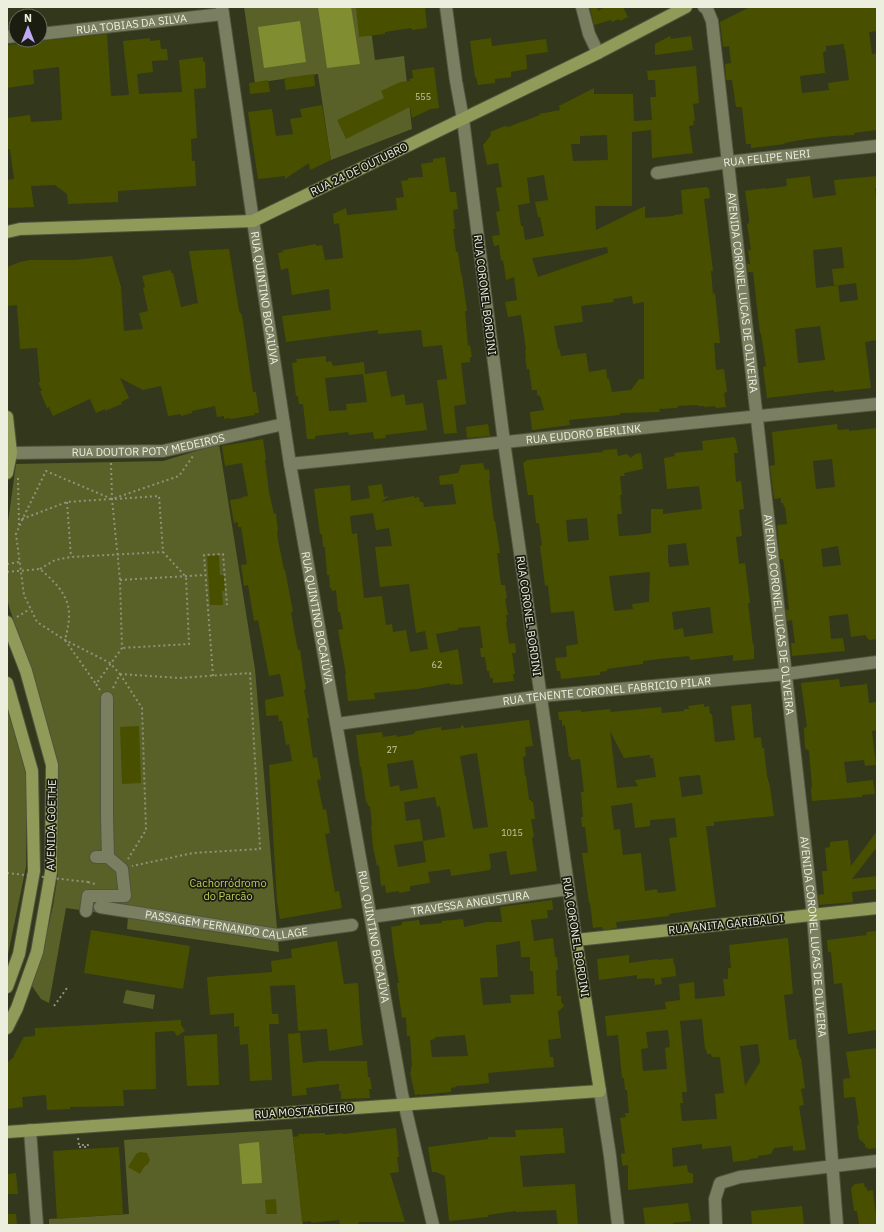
<svg xmlns="http://www.w3.org/2000/svg" width="884" height="1232" font-family="'IBM Plex Sans',sans-serif">
	<style>
		.green { fill: #596128 }
		.water { fill: #818d31 }
		.building { fill: #485000; fill-rule: evenodd }
		.lines { fill: none; stroke-linecap: round; stroke-linejoin: round }
		.minor-casing { stroke: #51543d; stroke-width: 14 }
		.major-casing { stroke: #51543d; stroke-width: 14 }
		.path { stroke: #8f937d; stroke-width: 2; stroke-dasharray: 2 3; stroke-linecap: butt }
		.minor { stroke: #7a7f61; stroke-width: 12 }
		.major { stroke: #919b59; stroke-width: 12 }
		.path-bridge { stroke: #8f937d; stroke-width: 2; stroke-dasharray: 2 3; stroke-linecap: butt }
		.labels { text-anchor: middle; stroke-width: 3.5; stroke-linejoin: round; paint-order: stroke }
		.number-label { font-size: 9px; fill: #c3c7a6 }
		.street-label { font-size: 11px; fill: #ecefde; stroke: #1b1d11 }
		.park-label { font-size: 11px; fill: #becf55; stroke: #1b1d11 }
	</style>
	<rect width="100%" height="100%" fill="#33371c"/>
	<!-- green -->
	<path class="green" d="M244 7H368L375 60 404 56 412 129 331 160 318 74 255 83Z
		M219 444 255 669 279 952 127 929 128 917 66 908 49 1003 41 999 32 986 42 954 53 906 58 874 57 763 30 667 10 610 7 598V529L16 464 163 461Z
		M7 706 26 774V867L7 959Z
		M126 990 155 995 153 1009 123 1003Z
		M292 1129 303 1225H49V1219L129 1214 124 1140Z"/>
	<!-- water -->
	<path class="water" d="M318 7H351L360 64 327 68Z
		M300 21 306 62 264 68 258 27Z
		M259 1142 262 1183 242 1184 239 1144Z"/>
	<!-- building -->
	<path class="building" d="M356 7H425L427 28 412 30 411 28 385 32V34L359 37Z
		M590 7H597L598 11 604 7H623L628 17 620 21 619 19 612 22 611 20 594 25Z
		M750 7H877V31L869 32 872 54 877 53V130L854 133V135L833 136 806 139 784 143 785 144 751 148V144H746L742 107H736L732 80H726L725 64 731 63 729 46 723 47 720 22ZM844 44V49H845L849 80 828 83 829 90 802 93 800 76 825 73 823 52 826 51V46Z
		M107 34 111 96 129 95 123 41 150 38V41L160 40 161 49H167L168 60 152 61 153 72 137 74 139 94 182 92 179 60 203 57V62L205 61 206 88 194 89 197 138 191 139 192 161H195L196 186 118 191V202L68 204 67 194 55 185 31 186 34 207 7 208V180L14 179 10 149H7V118L30 115 31 122 62 120 59 67 33 70 34 84 7 88V45L32 43V40L41 41Z
		M670 36 671 39 691 36 693 50 655 55V44Z
		M491 38 492 46 546 39 548 52 526 55 527 69 511 72V77L495 79V83L478 85 476 77H475L470 41Z
		M696 66 699 103 693 104 695 121H693L694 125 689 126 693 153 652 158 651 130 632 132V206H595L596 230 645 206V218L674 216V215L683 214 681 190 706 187 709 189 710 198 704 199 713 271H711L713 294 715 293 720 343H714L716 370 724 369 727 392 724 393 726 407 716 408 715 406 705 407 704 406H698V405L677 406 678 408 659 409 660 412 620 413V415L569 420 570 425 532 430 530 412 544 410 540 396 537 395V390H532L529 369H527L525 357H526L525 349H526L521 315 508 317 505 302 517 300 514 277 506 280 503 260 501 261 499 245 494 246 492 236 500 235 496 212 500 211 496 188 502 187 498 163 487 165 483 145 491 135 490 132 505 126 508 127 540 115 539 114 560 110 559 106 594 88V94H633L634 121 652 120 650 97H656L655 80H648L647 71ZM607 135 608 160 573 161 571 144H580V136ZM544 175 548 200 535 202 538 217H540L544 236 525 240 523 226H521L518 205 530 203 527 178ZM607 247 608 253 538 277 532 258ZM632 296 633 304 644 302V379H639L631 390 612 392 609 379 607 378 606 369 589 372 586 353 561 356 559 348 558 349 554 326 583 322 581 306 614 302 613 299Z
		M434 67 439 108 431 109 412 118 410 107 346 139 337 120 384 98 381 91 400 82 410 81 409 79 413 78 412 70Z
		M314 74 315 86 286 90 284 78Z
		M268 80 270 92 250 94 249 83Z
		M322 105 331 160 310 170 309 163 285 179V176L258 179 248 112 272 109 276 136 293 134 290 119 302 117 300 109Z
		M445 157 450 192H456L458 209 453 210 455 229H453L456 252H458L461 273 462 276 467 311H465L468 346 470 345 472 357H470V362L461 363 466 404 454 406 457 433 444 434 437 380 447 379 442 345 423 347 421 330 378 334V330L286 342 282 316 331 310 329 289 292 295 288 268 281 270 278 253 283 252V250L316 244V246L322 245 325 260 343 258 339 223 334 224 333 214 346 208 347 215 397 210 396 198 404 197 401 181 408 180V178L423 177 421 164 433 162V159Z
		M810 176 813 198 836 195 834 180 877 176V188H875L877 211V340L865 342 871 388 834 392V390L767 398 763 367 766 366 761 333H760L753 272H748L747 264H750L748 250H751L747 224 749 223V218L745 191 765 188V189L787 186 786 179ZM842 247 844 268 832 269 834 286 856 283 858 300 840 302 838 285 816 288 813 250ZM820 326 825 360 798 363 795 329Z
		M229 249 239 311 242 315 253 392H256L259 413H254L255 415 230 419V418L224 419V416L217 417 215 406 192 411V413L181 416V414L168 416 161 386 143 390 120 378 129 398 121 402 122 404 105 411V409L96 413 90 399 53 416 49 407 47 408 40 391H42L38 382H40L37 348 20 349 17 305 7 306V267L20 262 30 260H74L112 256 121 287 124 331 143 329 139 313 148 311 143 288 145 287 142 276 171 270V273H173L181 307 198 303 189 251Z
		M326 356V362L331 361 333 366 364 362 365 374 386 371 391 397 404 394 406 405 423 403 427 430 385 435 386 438 374 439 373 432 349 435 348 432 315 436V439H307L303 404H299L298 396H296L292 363 297 362 296 359ZM363 374 367 402 346 404 347 410 329 411 325 378Z
		M488 424 490 436 467 438 466 427Z
		M837 424 838 430 849 429V431L877 428V639L869 640 865 635 851 637 848 614 829 616 831 639 843 638 845 651 792 656 791 643H795L792 620 787 621 786 610H789L786 581 783 559H780L777 525 787 524 785 507H784L783 503H781V498L774 499 770 466 775 465 772 432ZM832 459 835 487 816 489 813 461ZM838 546 841 565 823 567 821 549Z
		M734 437 736 440 738 453H734L736 482 741 481 744 509 739 510 742 536 736 537 739 564 745 563 750 603H748L753 645H754V659L733 661V655L690 660 689 656 659 659 643 661V664L607 669V671L600 672V675L561 679 560 671H557L555 658 567 657 566 646 578 644 574 611 551 613 548 585 545 586 540 546 542 545 539 523H536L533 495H528L523 463 527 460 592 453 603 452V450L617 449 618 456 627 454 631 458 635 454 641 453 643 469 624 473 625 476H620L622 495H620L622 514H617L619 536 636 535 651 533V509H663V514L702 509 699 486 667 489 664 458 675 456 674 453 703 450 702 441ZM587 518 589 540 568 542 566 520ZM686 543 689 565 669 567V563H668V545ZM650 572 649 602 632 604 633 609 614 611 609 576ZM710 607 713 633 684 637 683 628 674 630 672 612Z
		M263 439 266 459 265 460 269 492 274 514 276 513 278 531H277L278 540 284 570H285L293 612H291L295 635 298 650H300L303 671 306 689 304 690 309 718H307L313 758 317 757 321 779 317 780 323 810 326 809 330 833 325 834 335 892 339 891 342 908 280 919 277 901 269 765 292 761 289 744 286 745 282 721H279L278 715 266 716 265 700 284 696 280 674 269 676 258 620 254 621 248 585 244 586 241 565 247 564 241 527H238V522L234 523 230 500 243 498 242 497 248 496 242 463 225 466 222 446Z
		M483 463 485 470 489 469 490 479 489 480 494 521H495L500 553H497L501 585H505L507 598 505 599 508 615H506L507 622H506L509 644 515 643 516 653H512L515 674H513L514 681 493 683V678H490L489 671H487L485 657H481L480 648H483L480 626 458 628V630L436 634 440 653 458 649 463 684 455 685 454 684 450 685V683L417 689 374 693 375 699 348 701 345 675 346 674 338 630 343 629 340 612H338L336 590 332 591 331 588H330L329 575H327L325 547H323L322 534H320L314 489 350 485 351 501 370 498 368 486 382 484 384 497 389 496 381 502 414 496V498L419 497 420 502H423L424 507 456 504 453 484 440 485 439 476 458 473 461 465ZM373 513 376 530 389 528 392 546 375 547 380 587 409 584 416 633 425 631 428 649 410 652 406 630 393 632 392 624 386 625 382 596 364 598 357 533 352 534 350 516Z
		M219 555 220 575H224L225 591H222L223 605H210L207 556Z
		M839 679 840 687 867 684 869 703 877 702V730L872 731 876 765 865 766 864 760 844 762 847 783 873 780 875 794 862 795V797L812 801 811 789 812 786 809 751 805 748 804 728 807 727 801 683Z
		M704 704V707L709 706 710 714H712L715 742 735 740 731 706 751 704 754 738 761 737 762 748H764L767 776 770 787 774 816 714 822V826H706L716 907 669 914V916L616 922 617 928 603 930 602 927 593 928 590 903H589L582 853H588L585 827H582L581 817H583L581 792H584L580 759 571 760V757H569L565 725 562 726V720H559L558 712 581 710V712L610 709 611 712 661 707 662 713 684 711V709H689L688 706ZM610 731 624 758 650 755V758H653L656 777 635 780 638 786 617 788ZM700 775 703 794 682 797 679 777ZM632 803 635 828 650 826V820L675 818 677 837 669 838 676 891 658 893 657 889 645 891 641 853 623 855 620 829 614 830 611 806Z
		M528 720H529L533 746 525 747 526 756 523 757 525 776H526L529 800H531V802H533L535 819H531L534 837 532 838 537 871 510 875 506 851 489 854 491 867 490 868V870L451 876 450 869 428 872 430 883 410 886V891L399 893V891L386 893 385 885 381 886 379 865 377 866 373 847 371 825H372L370 806H368L367 802H366L361 766 360 767 356 735 382 732 383 737 396 735 397 737 414 734 416 731 441 727V730H444L460 728 462 725 465 728ZM477 753 488 827 473 829 460 756ZM413 760 418 788 400 791 399 785 390 787 387 764ZM435 797 437 807 440 806 445 837 423 841 420 819 406 821 404 802ZM423 841 426 862 398 867 394 845Z
		M139 726 141 783 122 784 120 727Z
		M877 831V847L852 879 877 876V889L852 892 853 902 819 905 818 895 824 894 822 871H827L825 848 830 847V842L848 840 851 866Z
		M552 900 553 910H547L548 918 531 920 534 941 553 938 555 957H557L558 970H556L557 996H561V1001L564 1006 560 1010 558 1011 561 1038 548 1040 550 1057H553L554 1067 488 1073 489 1083 473 1085 456 1086V1087L451 1088V1092L420 1095V1094L415 1095 410 1072H411V1067H412L410 1036H407L406 1017 402 1018 397 983H399L394 954 391 927 402 925V922L419 920 420 925 442 923V921L463 919 464 927 487 922H502L500 907ZM520 941 521 957H530V971H533L534 994 510 995 511 1003 483 1005 480 978 498 977 496 945ZM465 1035 468 1056 432 1057 430 1040 435 1039V1037Z
		M91 930 190 946 183 989 84 973Z
		M877 931V1030L848 1034 842 983 834 984 831 952H828L827 940 867 935 866 932Z
		M788 938 793 994 784 995 789 1040 796 1039 797 1049H798L800 1058H801L805 1088 801 1089 804 1105 799 1106 806 1150 793 1151V1146L774 1148 771 1154 758 1156V1158L750 1159 749 1160 733 1162 731 1146 702 1149V1144L672 1148 673 1167 687 1165 688 1172 693 1174V1183L628 1190V1165L623 1166 622 1163 621 1154 625 1153 620 1118 626 1117 625 1113H629L627 1090H625L624 1078H622L618 1035 607 1036 605 1016 666 1009 665 1002 680 1000 679 984 694 982 695 999 725 996 723 979H728V968H731L729 945ZM702 1019 705 1049H706L707 1054H711L712 1057H720L724 1093 715 1094 717 1119 682 1121 680 1103H683L682 1092H687L680 1021ZM668 1030 670 1047 665 1048 667 1069 643 1071 641 1049 648 1048 646 1032ZM758 1044 760 1062 745 1086 740 1046Z
		M337 941 344 984 358 983 361 1030 363 1045 329 1051 327 1029 298 1031 295 985 270 986 272 1014H278L279 1024H269L272 1080 250 1081 248 1044 240 1045 239 1026 234 1027V1013L210 1015 207 977 272 972 271 961 292 958 291 949Z
		M629 955V963L658 959 659 960 673 958 674 965H675L676 976 661 978 662 984 655 985 654 978 650 979V978L637 979V975L599 980 597 959Z
		M181 1020V1025L185 1031 177 1036 174 1031 155 1032 156 1089 123 1090 124 1106 70 1107V1109L47 1110 46 1095 22 1097 23 1107 7 1109V1063L14 1057V1055L24 1037 35 1036V1028Z
		M300 1033 303 1063 319 1061H367L368 1077H370L372 1089H369L370 1098 341 1099V1091H339V1084L306 1088 307 1095 292 1096 288 1034Z
		M217 1034 219 1085 187 1086 184 1036Z
		M877 1048V1148L869 1149 865 1147V1144L859 1139 857 1126 859 1125 855 1097 844 1098 843 1079 850 1078 846 1052Z
		M396 1128 399 1157H397L399 1172 390 1173 405 1222H358L359 1225H340L339 1220 311 1223V1221L302 1222 293 1137 299 1136 298 1134 325 1133V1135L343 1133V1134Z
		M563 1128V1136H564L565 1153 520 1156 523 1187 575 1184 578 1225H558L556 1210 516 1212V1211L488 1215V1217L449 1221 445 1176 436 1172H432L428 1147 488 1139V1137H516L515 1130Z
		M119 1147 123 1214 57 1219 53 1151Z
		M140 1152 147 1153 150 1160 148 1164 144 1167 140 1174 128 1167 136 1154Z
		M16 1173 18 1194H7V1174Z
		M864 1183 865 1188 867 1187V1191L873 1190 877 1225H859L857 1211H854L851 1188 855 1184Z
		M276 1199 277 1214H266L265 1200Z
		M688 1203 691 1221 673 1223V1224L668 1225H645L643 1208Z
		M802 1206 804 1225H752L751 1211Z
		M7 1214H16L17 1225H7Z"/>
	<g class="lines">
		<!-- minor casing -->
		<g class="minor-casing">
			<g id="minor">
				<path id="s1" d="M222 7 253 221 290 464 402 1094 433 1225"/>
				<path d="M446 7 456 81 463 119 504 442 576 940"/>
				<path d="M582 7 589 34 598 53"/>
				<path id="s2" d="M704 7 707 9 712 21 813 915 837 1225"/>
				<path id="s3" d="M40 34 223 14"/>
				<path d="M7 37 16 36"/>
				<path id="s4" d="M657 173 728 162 877 146"/>
				<path id="s5" d="M11 453 163 451 284 424"/>
				<path id="s6" d="M290 464 877 404"/>
				<path id="s7" d="M337 724 541 696 786 674 877 662"/>
				<path d="M96 857H108"/>
				<path id="s8" d="M100 907 278 935 352 925"/>
				<path d="M86 911 88 896H125L122 869 108 857 107 817V698"/>
				<path id="s9" d="M371 917 568 889"/>
				<path d="M600 1091 610 1156 618 1225"/>
				<path d="M30 1130 37 1225"/>
				<path d="M716 1225 715 1199 720 1183 740 1177 877 1161"/>
			</g>
		</g>
		<!-- major casing -->
		<g class="major-casing">
			<path id="major" d="M7 232 20 229 253 221 598 53 686 7
				M7 417 11 453 7 473
				M7 622 26 671 52 765 51 872 37 952 17 1008 7 1028
				M7 683 32 771 34 871 19 954 7 987
				M7 1132 600 1091 576 940 877 908"/>
		</g>
		<!-- path -->
		<path class="path" d="M18 478 19 526
			M115 499 159 496 163 552 186 577 189 644 122 648
			M67 502 71 557
			M22 519 67 502 111 499
			M7 564 19 562
			M40 569 55 560 71 557 163 552
			M7 572 40 569C54 581 70 596 69 616 69 624 67 632 65 640L96 684
			M120 580 205 575
			M17 617 30 609
			M120 674 180 678 250 673 260 849 193 853 132 866
			M120 674 142 708 146 830 128 859
			M213 676 204 555 223 554 227 605
			M113 688 120 674 110 663 65 640 37 622 24 595 16 534 22 520 46 471 112 499 179 476 193 456
			M100 690 96 684 122 648 120 580 112 499 111 463
			M88 882 95 884
			M54 1006 67 988
			M78 1138 79 1145H88V1147H79V1149"/>
		<!-- minor -->
		<use href="#minor" class="minor"/>
		<!-- major -->
		<use href="#major" class="major"/>
		<!-- path-bridge -->
		<path class="path-bridge" d="M7 873 88 882"/>
	</g>
	<g class="labels">
		<!-- number labels -->
		<g class="number-label">
			<text x="423" y="100">555</text>
			<text x="437" y="668">62</text>
			<text x="392" y="753">27</text>
			<text x="512" y="836">1015</text>
		</g>
		<!-- street labels -->
		<g class="street-label">
			<text dy="4" stroke="none"><textPath href="#s3" startOffset="92">RUA TOBIAS DA SILVA</textPath></text>
			<text dy="4" stroke="none"><textPath href="#s4" startOffset="111">RUA FELIPE NERI</textPath></text>
			<text transform="translate(359 169) rotate(-26)" y="4">RUA 24 DE OUTUBRO</text>
			<text dy="4" stroke="none"><textPath href="#s2" startOffset="290">AVENIDA CORONEL LUCAS DE OLIVEIRA</textPath></text>
			<text transform="translate(485 295) rotate(83)" y="4">RUA CORONEL BORDINI</text>
			<text dy="4" stroke="none"><textPath href="#s1" startOffset="294">RUA QUINTINO BOCAIÚVA</textPath></text>
			<text dy="4" stroke="none"><textPath href="#s6" startOffset="295">RUA EUDORO BERLINK</textPath></text>
			<text dy="4" stroke="none"><textPath href="#s5" startOffset="138">RUA DOUTOR POTY MEDEIROS</textPath></text>
			<text dy="4" stroke="none"><textPath href="#s2" startOffset="614">AVENIDA CORONEL LUCAS DE OLIVEIRA</textPath></text>
			<text transform="translate(529 616) rotate(82)" y="4">RUA CORONEL BORDINI</text>
			<text dy="4" stroke="none"><textPath href="#s1" startOffset="618">RUA QUINTINO BOCAIÚVA</textPath></text>
			<text dy="4" stroke="none"><textPath href="#s7" startOffset="272">RUA TENENTE CORONEL FABRICIO PILAR</textPath></text>
			<text transform="translate(51 825) rotate(-89)" y="4">AVENIDA GOETHE</text>
			<text dy="4" stroke="none"><textPath href="#s9" startOffset="100">TRAVESSA ANGUSTURA</textPath></text>
			<text dy="4" stroke="none"><textPath href="#s8" startOffset="128">PASSAGEM FERNANDO CALLAGE</textPath></text>
			<text transform="translate(726 924) rotate(-6)" y="4">RUA ANITA GARIBALDI</text>
			<text dy="4" stroke="none"><textPath href="#s2" startOffset="938">AVENIDA CORONEL LUCAS DE OLIVEIRA</textPath></text>
			<text dy="4" stroke="none"><textPath href="#s1" startOffset="942">RUA QUINTINO BOCAIÚVA</textPath></text>
			<text transform="translate(576 937) rotate(81)" y="4">RUA CORONEL BORDINI</text>
			<text transform="translate(304 1111) rotate(-4)" y="4">RUA MOSTARDEIRO</text>
		</g>
		<!-- park labels -->
		<g class="park-label">
			<text x="228" y="887">Cachorródromo<tspan x="228" dy="13">do Parcão</tspan></text>
		</g>
	</g>
	<!-- border -->
	<rect width="884" height="1232" fill="none" stroke="#ecefde" stroke-width="16"/>
	<!-- north arrow -->
	<g transform="translate(28 28)"><circle r="19" fill="#1b1d11" stroke="#6f7163"/>
	<path d="M0-3L7 15L0 10L-7 15Z" fill="#bea9f5"/>
	<text y="-6" font-size="11" font-weight="bold" text-anchor="middle" fill="#ecefde">N</text>
	</g>
</svg>
